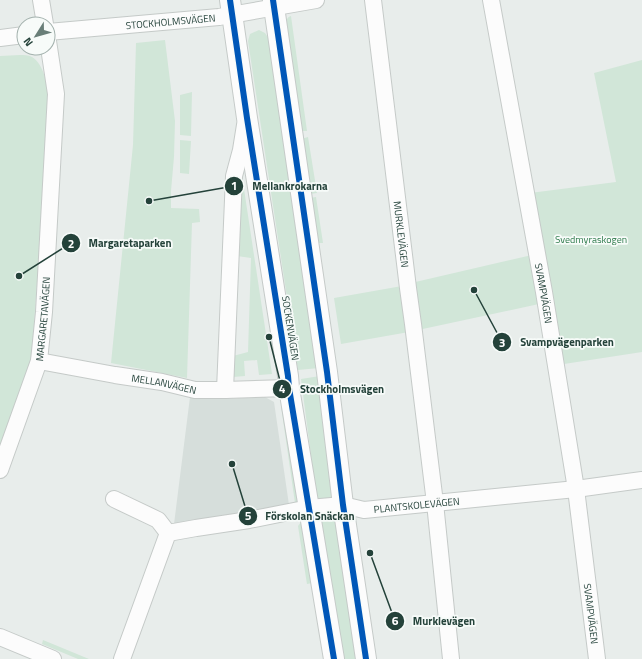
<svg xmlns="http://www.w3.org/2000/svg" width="642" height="659" font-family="'Titillium Web',sans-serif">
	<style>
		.built { fill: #d6dedb }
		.green { fill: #d1e6d8 }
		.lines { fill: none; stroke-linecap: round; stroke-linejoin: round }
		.minor-casing { stroke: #c5cac8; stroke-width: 18 }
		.tertiary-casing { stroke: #c5cac8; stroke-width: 22 }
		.minor { stroke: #fcfcfc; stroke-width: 16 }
		.tertiary { stroke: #fcfcfc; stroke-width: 20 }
		.cycleway-casing { stroke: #f7fbf9; stroke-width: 8 }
		.cycleway { stroke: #0057b8; stroke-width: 6 }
		.labels { text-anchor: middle; stroke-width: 3.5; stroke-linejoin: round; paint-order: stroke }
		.street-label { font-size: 10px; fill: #24423a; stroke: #f7fbf9 }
		.park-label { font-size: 10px; fill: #2d7a4b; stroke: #f7fbf9 }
		.leader { fill: none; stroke: #24423a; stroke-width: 1.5 }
		.callout-dot { fill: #24423a; stroke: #f7fbf9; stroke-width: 1.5 }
		.mark-label { font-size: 12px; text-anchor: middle; font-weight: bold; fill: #fff }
		.callout-label { font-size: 11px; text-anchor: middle; font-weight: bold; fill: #24423a; stroke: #f7fbf9; stroke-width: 3.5; stroke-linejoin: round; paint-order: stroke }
	</style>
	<rect width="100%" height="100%" fill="#e8edeb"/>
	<!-- built -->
	<path class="built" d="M190 397 218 399 265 397 274 402 289 505 174 524Z"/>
	<!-- green -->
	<path class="green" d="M291 16 307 131H300L285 25C286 21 287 17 291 16Z
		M259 30 265 33 269 39 319 368 298 370 248 41 250 34Z
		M165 40 175 121 174 157 171 191V208L199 209 200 222 192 223 187 378 111 363 133 145 136 43Z
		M20 55C24 55 28 55 32 57 44 64 47 85 50 97L32 353 29 373 0 451V56Z
		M642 60V352L564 364 530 193 616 182 594 73Z
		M192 92 191 136 180 135V95Z
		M308 137 317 193 310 194 301 139Z
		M180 140 191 141 189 174 180 173Z
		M241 183 244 189 272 374 259 375 257 360 244 361 245 376 233 377V356L248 352 251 258 237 256Z
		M316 197 323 243H317L310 198Z
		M532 255 539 304 418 330 411 283Z
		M402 286 409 332 341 344 334 298Z
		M320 376 336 498 317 501 301 379Z
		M283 405 298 503H295L281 406Z
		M337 515 359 659H342L320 517Z
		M301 522 312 583 307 584 306 578 298 526Z
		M43 640 89 659H78L42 644Z"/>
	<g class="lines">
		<!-- minor casing -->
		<g class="minor-casing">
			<g id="minor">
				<path d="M41 0 45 24"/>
				<path id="s1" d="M373 0 408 288 413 324 435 503 451 659"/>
				<path id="s2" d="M491 0 544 292 576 489 597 659"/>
				<path id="s3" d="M48 32 219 17 316 0"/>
				<path d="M0 38 24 35"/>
				<path id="s4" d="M39 361 115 375 162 382 195 390H225L289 388"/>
				<path d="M225 390 234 176 241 150 245 125"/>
				<path id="s5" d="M0 470 39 361 44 312 56 94 48 41"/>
				<path d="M114 499 158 520 168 533"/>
				<path d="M0 637 53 659"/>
				<path id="s6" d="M122 659 168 533 196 528 249 520 309 508 343 505 364 510 576 489 642 480"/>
			</g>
		</g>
		<!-- tertiary casing -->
		<g class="tertiary-casing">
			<path id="tertiary" d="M230 0 247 118 288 376 289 388 334 659
				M273 0 327 372 343 505 366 659"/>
		</g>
		<!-- minor -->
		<use href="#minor" class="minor"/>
		<!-- tertiary -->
		<use href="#tertiary" class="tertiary"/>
		<!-- cycleway casing -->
		<g class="cycleway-casing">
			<path id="cycleway" d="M230 0 247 118 288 376 289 388 334 659
				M273 0 327 372 343 505 366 659"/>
		</g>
		<!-- cycleway -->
		<use href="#cycleway" class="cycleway"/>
	</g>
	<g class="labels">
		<!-- street labels -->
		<g class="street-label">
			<text dy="4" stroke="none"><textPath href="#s3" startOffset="123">STOCKHOLMSVÄGEN</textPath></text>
			<text dy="4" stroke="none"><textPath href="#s1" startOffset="236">MURKLEVÄGEN</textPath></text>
			<text dy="4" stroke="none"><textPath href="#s2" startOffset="298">SVAMPVÄGEN</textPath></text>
			<text dy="4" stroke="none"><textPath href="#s5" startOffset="158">MARGARETAVÄGEN</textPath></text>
			<text transform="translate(291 328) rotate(81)" y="4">SOCKENVÄGEN</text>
			<text dy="4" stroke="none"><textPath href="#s4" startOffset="127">MELLANVÄGEN</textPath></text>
			<text dy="4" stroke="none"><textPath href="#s6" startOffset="386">PLANTSKOLEVÄGEN</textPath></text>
			<text dy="4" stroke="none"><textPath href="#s2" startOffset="622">SVAMPVÄGEN</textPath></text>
		</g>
		<!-- park labels -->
		<g class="park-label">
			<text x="591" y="243">Svedmyraskogen</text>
		</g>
	</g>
	<!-- callouts -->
	<path class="leader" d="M149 201L234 186M19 276L71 243M474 290L502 342M269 337L282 389M232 464L248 516M370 553L395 621"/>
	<g class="callout-dot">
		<circle cx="149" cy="201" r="4"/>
		<circle cx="19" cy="276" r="4"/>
		<circle cx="474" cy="290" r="4"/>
		<circle cx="269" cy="337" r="4"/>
		<circle cx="232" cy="464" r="4"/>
		<circle cx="370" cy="553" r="4"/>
		<circle cx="234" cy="186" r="10"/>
		<circle cx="71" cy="243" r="10"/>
		<circle cx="502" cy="342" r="10"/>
		<circle cx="282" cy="389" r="10"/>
		<circle cx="248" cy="516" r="10"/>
		<circle cx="395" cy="621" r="10"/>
	</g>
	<g class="mark-label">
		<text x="234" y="190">1</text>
		<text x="71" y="248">2</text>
		<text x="502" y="347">3</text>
		<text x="282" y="393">4</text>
		<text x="248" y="520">5</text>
		<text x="395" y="625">6</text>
	</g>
	<g class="callout-label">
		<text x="290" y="190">Mellankrokarna</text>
		<text x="130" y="247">Margaretaparken</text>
		<text x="567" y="346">Svampvägenparken</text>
		<text x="342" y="393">Stockholmsvägen</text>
		<text x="310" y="520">Förskolan Snäckan</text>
		<text x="444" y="625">Murklevägen</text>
	</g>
	<!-- north arrow -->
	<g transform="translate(36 36) rotate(233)"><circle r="19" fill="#f7fbf9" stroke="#a3b1ad"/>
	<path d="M0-3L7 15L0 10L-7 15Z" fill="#697e78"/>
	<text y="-6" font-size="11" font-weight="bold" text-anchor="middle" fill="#24423a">N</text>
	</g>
</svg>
